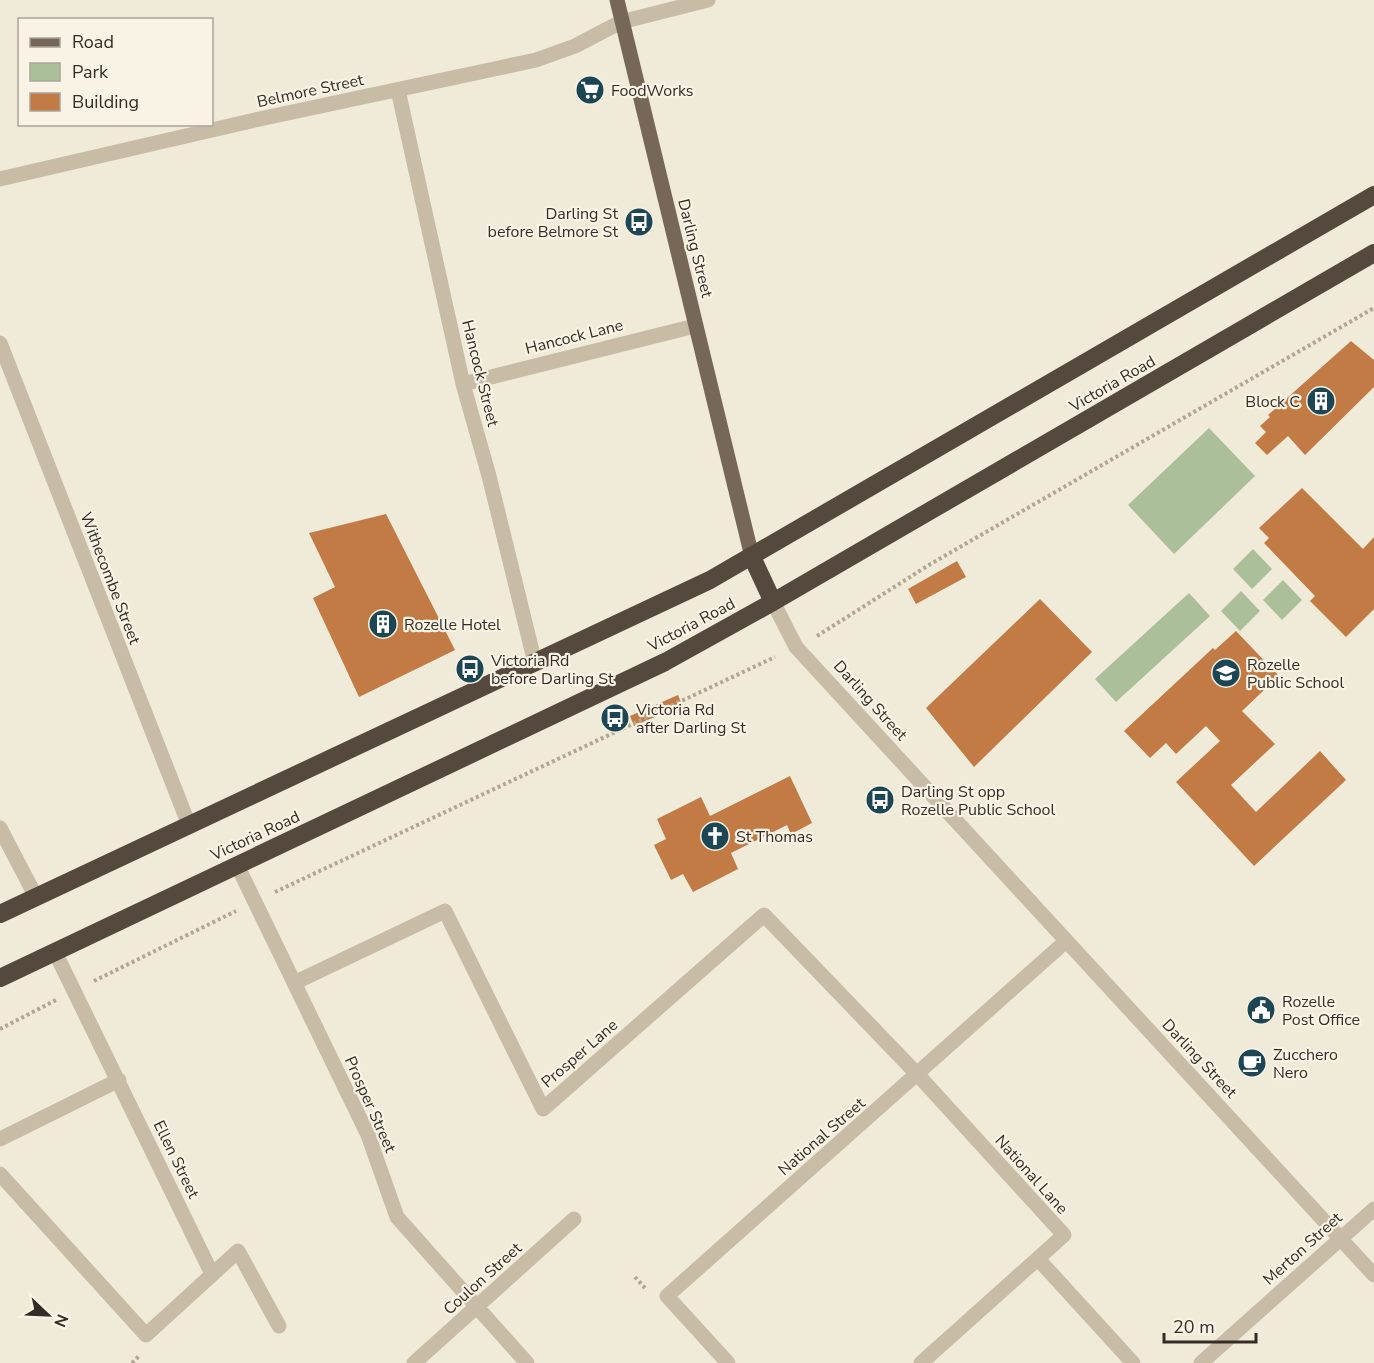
<svg xmlns="http://www.w3.org/2000/svg" width="1374" height="1363" font-family="'Nunito Sans',sans-serif">
	<style>
		.green { fill: #abbf9a }
		.building { fill: #c27b45 }
		.lines { fill: none; stroke-linecap: round; stroke-linejoin: round }
		.path { stroke: #b3a690; stroke-width: 4; stroke-dasharray: 3 3; stroke-linecap: butt }
		.minor { stroke: #c8bca6; stroke-width: 15 }
		.major { stroke: #766758; stroke-width: 15 }
		.highway { stroke: #55493e; stroke-width: 18 }
		.labels { text-anchor: middle; stroke-width: 4.5; stroke-linejoin: round; paint-order: stroke }
		.street-label { font-size: 16px; fill: #342d26; stroke: #f8f3e5 }
		.poi-label { font-size: 16px; fill: #342d26; stroke: #f8f3e5; text-anchor: start }
	</style>
	<rect width="100%" height="100%" fill="#f0ead9"/>
	<!-- green -->
	<path class="green" d="M1209 428 1255 476 1174 554 1128 505Z
		M1253 549 1272 569 1252 589 1233 569Z
		M1283 580 1302 600 1282 620 1263 600Z
		M1241 591 1260 611 1240 631 1221 611Z
		M1189 593 1210 616 1116 702 1095 679Z"/>
	<!-- building -->
	<path class="building" d="M1351 341 1374 360V387L1305 455 1288 436 1267 455 1255 443 1266 432 1260 426 1270 417 1268 415Z
		M1302 488 1363 549 1374 537V609L1346 637 1310 601 1315 596 1264 543 1269 538 1259 528Z
		M386 514 455 650 359 697 313 598 335 587 309 533Z
		M957 561 966 577 916 604 908 589Z
		M1040 599 1092 652 974 767 926 708Z
		M1236 631 1279 676 1242 711 1275 744 1231 785 1256 812 1320 751 1346 780 1254 866 1176 782 1220 741 1206 726 1176 754 1166 743 1150 758 1124 731 1213 648 1215 650Z
		M678 695 682 705 634 726 630 716Z
		M790 776 812 823 791 834 787 825 731 853 738 869 693 892 683 874 671 880 654 845 666 839 657 819 701 797 710 816Z"/>
	<g class="lines">
		<!-- path -->
		<path class="path" d="M817 636 929 565 1374 308
			M275 892 775 657
			M94 981 236 911
			M0 1029 56 1000
			M635 1277 645 1288
			M132 1363 140 1355"/>
		<!-- minor -->
		<path class="minor" d="M398 90 463 384 489 476 535 663
			M0 179 255 120 536 60 575 46 621 22 708 0
			M0 343 189 825
			M463 384 695 326
			M773 602 796 647 1374 1275
			M0 828 36 897
			M237 865 368 1135 397 1217 527 1363
			M55 952 212 1274
			M294 983 445 911 543 1109 764 915 918 1075 1064 1235 921 1363
			M0 1139 119 1080
			M0 1174 146 1335 238 1251 279 1326
			M1039 1260 1133 1363
			M414 1363 574 1219
			M728 1363 667 1296 1065 942
			M1201 1363 1374 1209"/>
		<!-- major -->
		<path class="major" d="M617 0 752 557"/>
		<!-- highway -->
		<path class="highway" d="M752 557 773 602
			M0 914 710 580 1374 195
			M0 978 665 662 773 602 1374 253"/>
	</g>
	<!-- icons -->
	<defs>
		<g id="supermarket-disc" transform="scale(1.5)"><circle r="9.5" fill="#1d4654" stroke="#f8f3e5"/><path d="M-6-5.5h2.5l.6 2H6L4.5 2H-2.5L-4.4-4H-6ZM-1.5 3.2a1.3 1.3 0 1 0 .1 0ZM3 3.2a1.3 1.3 0 1 0 .1 0Z" fill="#fff"/></g>
		<g id="bus-disc" transform="scale(1.5)"><circle r="9.5" fill="#1d4654" stroke="#f8f3e5"/><path d="M-5-6H5V4H4V6H2V4H-2V6H-4V4H-5ZM-3.5-4V0h7V-4ZM-3.5 1.2v1.5H-2V1.2ZM2 1.2v1.5H3.5V1.2Z" fill="#fff"/></g>
		<g id="building-disc" transform="scale(1.5)"><circle r="9.5" fill="#1d4654" stroke="#f8f3e5"/><path d="M-4-6H4V6H1V3H-1V6H-4ZM-2.5-4.3h1.7v1.8h-1.7ZM.8-4.3h1.7v1.8H.8ZM-2.5-1h1.7V.8h-1.7ZM.8-1h1.7V.8H.8Z" fill="#fff"/></g>
		<g id="school-disc" transform="scale(1.5)"><circle r="9.5" fill="#1d4654" stroke="#f8f3e5"/><path d="M0-5L7-2L0 1L-7-2ZM-4 1L0 2.5L4 1V4Q0 6-4 4Z" fill="#fff"/></g>
		<g id="church-disc" transform="scale(1.5)"><circle r="9.5" fill="#1d4654" stroke="#f8f3e5"/><path d="M-1.2-6h2.4v3.5h3.3v2.4h-3.3V6h-2.4V-.1h-3.3v-2.4h3.3Z" fill="#fff"/></g>
		<g id="civic-disc" transform="scale(1.5)"><circle r="9.5" fill="#1d4654" stroke="#f8f3e5"/><path d="M-.6-6.5H3V-4.5H.6V-3L4-1V1h2V6H-6V1h2V-1L-.6-3ZM-1.2 2.5V6h2.4V2.5Z" fill="#fff"/></g>
		<g id="cafe-disc" transform="scale(1.5)"><circle r="9.5" fill="#1d4654" stroke="#f8f3e5"/><path d="M-5.5-4.5H6V0H3Q3 3.5 0 3.5H-2.5Q-5.5 3.5-5.5 0ZM3-3.2v2h1.7v-2ZM-6 4.5H4V6H-6Z" fill="#fff"/></g>
	</defs>
	<g fill-rule="evenodd">
		<use href="#supermarket-disc" x="590" y="90"/>
		<use href="#bus-disc" x="639" y="222"/>
		<use href="#building-disc" x="1321" y="401"/>
		<use href="#building-disc" x="383" y="624"/>
		<use href="#bus-disc" x="470" y="669"/>
		<use href="#school-disc" x="1226" y="673"/>
		<use href="#bus-disc" x="615" y="718"/>
		<use href="#bus-disc" x="880" y="800"/>
		<use href="#church-disc" x="715" y="836"/>
		<use href="#civic-disc" x="1261" y="1010"/>
		<use href="#cafe-disc" x="1252" y="1063"/>
	</g>
	<g class="labels">
		<!-- street labels -->
		<g class="street-label">
			<text transform="translate(310 90) rotate(-12)" y="6">Belmore Street</text>
			<text transform="translate(696 248) rotate(76)" y="6">Darling Street</text>
			<text transform="translate(574 336) rotate(-14)" y="6">Hancock Lane</text>
			<text transform="translate(481 373) rotate(76)" y="6">Hancock Street</text>
			<text transform="translate(1112 383) rotate(-30)" y="6">Victoria Road</text>
			<text transform="translate(111 578) rotate(69)" y="6">Withecombe Street</text>
			<text transform="translate(691 624) rotate(-28)" y="6">Victoria Road</text>
			<text transform="translate(871 700) rotate(48)" y="6">Darling Street</text>
			<text transform="translate(255 835) rotate(-25)" y="6">Victoria Road</text>
			<text transform="translate(579 1053) rotate(-41)" y="6">Prosper Lane</text>
			<text transform="translate(1200 1058) rotate(47)" y="6">Darling Street</text>
			<text transform="translate(371 1104) rotate(66)" y="6">Prosper Street</text>
			<text transform="translate(821 1136) rotate(-41)" y="6">National Street</text>
			<text transform="translate(177 1159) rotate(64)" y="6">Ellen Street</text>
			<text transform="translate(1032 1174) rotate(48)" y="6">National Lane</text>
			<text transform="translate(1302 1248) rotate(-42)" y="6">Merton Street</text>
			<text transform="translate(482 1278) rotate(-42)" y="6">Coulon Street</text>
		</g>
		<!-- poi labels -->
		<g class="poi-label">
			<text x="611" y="96">FoodWorks</text>
			<text x="618" y="219" text-anchor="end">Darling St<tspan x="618" dy="18">before Belmore St</tspan></text>
			<text x="1300" y="407" text-anchor="end">Block C</text>
			<text x="404" y="630">Rozelle Hotel</text>
			<text x="491" y="666">Victoria Rd<tspan x="491" dy="18">before Darling St</tspan></text>
			<text x="1247" y="670">Rozelle<tspan x="1247" dy="18">Public School</tspan></text>
			<text x="636" y="715">Victoria Rd<tspan x="636" dy="18">after Darling St</tspan></text>
			<text x="901" y="797">Darling St opp<tspan x="901" dy="18">Rozelle Public School</tspan></text>
			<text x="736" y="842">St Thomas</text>
			<text x="1282" y="1007">Rozelle<tspan x="1282" dy="18">Post Office</tspan></text>
			<text x="1273" y="1060">Zucchero<tspan x="1273" dy="18">Nero</tspan></text>
		</g>
	</g>
	<!-- legend -->
	<rect x="18" y="18" width="195" height="108" fill="#f8f3e5" stroke="#aaa499" stroke-width="1.5"/>
	<rect x="30" y="38" width="30" height="9" fill="#766758" stroke="#aaa499" stroke-width="1.5"/>
	<text x="72" y="48" font-size="18" fill="#342d26">Road</text>
	<rect x="30" y="63" width="30" height="18" fill="#abbf9a" stroke="#aaa499" stroke-width="1.5"/>
	<text x="72" y="78" font-size="18" fill="#342d26">Park</text>
	<rect x="30" y="93" width="30" height="18" fill="#c27b45" stroke="#aaa499" stroke-width="1.5"/>
	<text x="72" y="108" font-size="18" fill="#342d26">Building</text>
	<!-- north arrow -->
	<g transform="translate(48 1315) rotate(113)" stroke="#f8f3e5" stroke-width="4.5" paint-order="stroke">
	<path d="M0-4.5L10 22L0 15L-10 22Z" fill="#342d26"/>
	<text y="-9" font-size="16" font-weight="bold" text-anchor="middle" fill="#342d26">N</text>
	</g>
	<!-- scale -->
	<path d="M1164 1333v9h92v-9" fill="none" stroke="#342d26" stroke-width="3"/>
	<text x="1173" y="1333" font-size="18" fill="#342d26" stroke="#f8f3e5" stroke-width="4.5" paint-order="stroke">20 m</text>
</svg>
